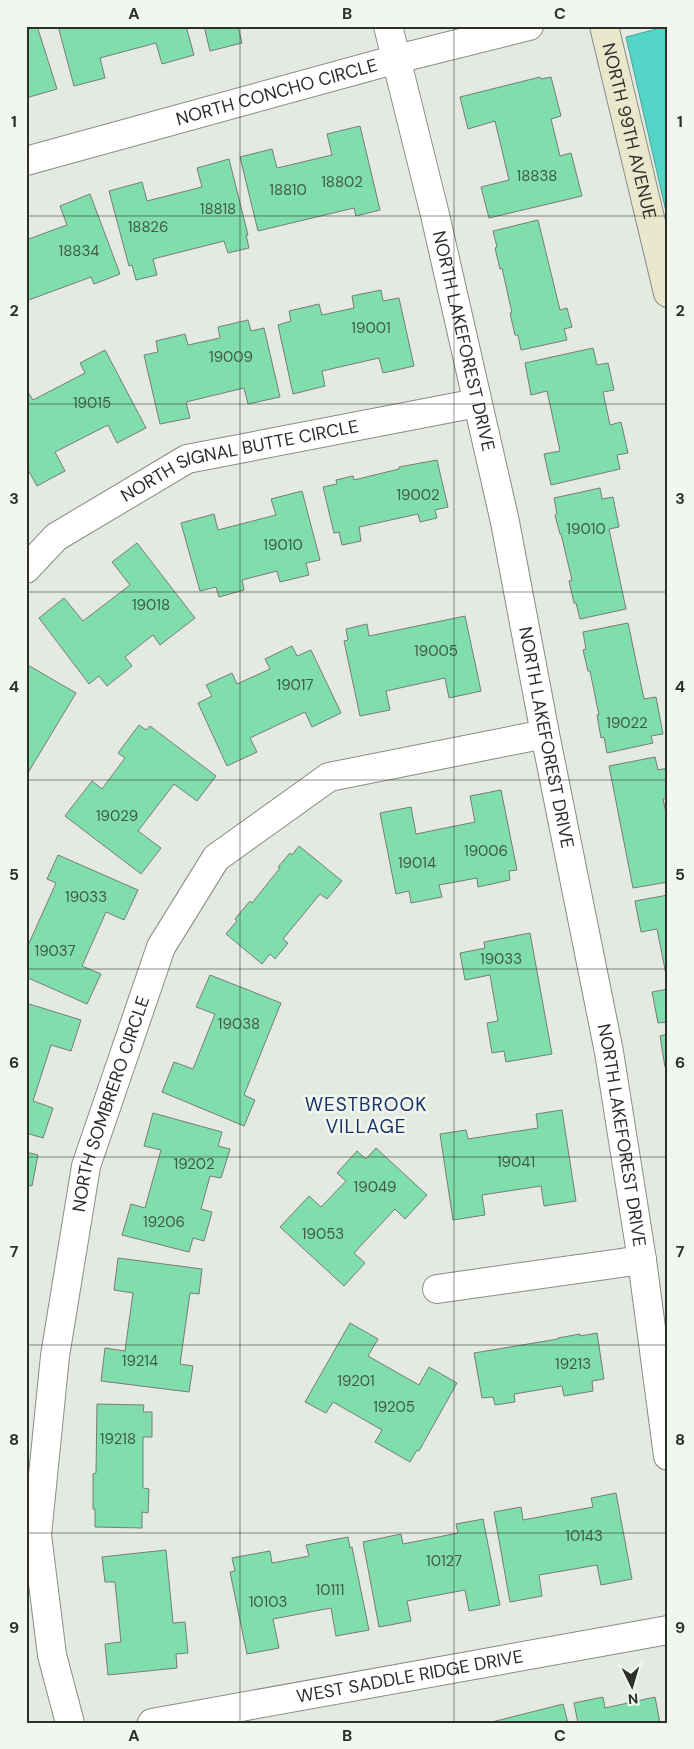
<svg xmlns="http://www.w3.org/2000/svg" width="694" height="1749" font-family="'DM Sans',sans-serif">
	<style>
		.water { fill: #53d6c7; stroke: #48a498 }
		.building { fill: #7fdeac; stroke: #757e78 }
		.lines { fill: none; stroke-linecap: round; stroke-linejoin: round }
		.minor-casing { stroke: #888d85; stroke-width: 30 }
		.secondary-casing { stroke: #888d85; stroke-width: 30 }
		.minor { stroke: #fff; stroke-width: 28 }
		.secondary { stroke: #e9e8cd; stroke-width: 28 }
		.grid { fill: none; stroke: #2d2f2b; stroke-width: 1; stroke-opacity: 0.55 }
		.labels { text-anchor: middle; stroke-width: 5; stroke-linejoin: round; paint-order: stroke }
		.number-label { font-size: 15px; fill: #425b4b }
		.street-label { font-size: 18px; fill: #2d2f2b; stroke: #f1f7ee }
		.neighbourhood-label { font-size: 19px; letter-spacing: 1px; fill: #183368; stroke: #f1f7ee }
		.neatline { fill: none; stroke: #2d2f2b; stroke-width: 2 }
		.grid-label { font-size: 16px; text-anchor: middle; font-weight: bold; fill: #2d2f2b }
	</style>
	<rect width="100%" height="100%" fill="#e4e9e1"/>
	<!-- water -->
	<path class="water" d="M668 26V220L626 37Z"/>
	<!-- building -->
	<path class="building" d="M26 26H37L57 89 26 98Z
		M58 26H186L194 55 162 64 156 43 100 58 105 78 74 86Z
		M204 26H238L242 43 210 51Z
		M540 77 541 79 551 77 561 116 551 119 560 156 571 153 582 196 489 218 481 187 509 180 495 121 468 129 460 97Z
		M360 126 380 210 356 216 354 208 258 231 240 157 272 149 277 168 332 155 327 134Z
		M229 159 248 235H246L249 248 228 253 224 241 153 259 157 275 136 280 132 265 129 266 109 191 142 182 147 201 202 187 197 168Z
		M90 194 120 274 94 284 91 277 26 301V240L67 225 60 206Z
		M538 220 560 310 567 308 572 327 564 329 567 340 521 350 518 335H515L510 313H512L502 268 500 269 495 248 497 247 493 231Z
		M381 290 383 301 399 298 414 366 383 373 379 358 322 371 325 386 293 394 278 325 291 321 289 311 319 304 322 315 354 308 352 296Z
		M248 320 251 331 264 328 280 397 248 404 244 388 186 402 190 418 160 424 144 355 158 352 156 341 185 334 188 345 220 338 218 327Z
		M593 348 597 365 608 363 614 390 603 392 610 425 621 422 628 453 617 455 620 469 551 485 544 454 560 451 547 391 531 395 525 363Z
		M105 350 146 428 117 443 108 425 55 452 65 471 37 486 26 466V389L33 400 85 373 80 363Z
		M437 460 448 507 435 510 437 518 420 522 418 514 359 527 361 541 342 545 339 532 334 533 323 487 337 484 336 480 353 476 354 480 399 469V467Z
		M600 488 602 499 613 497 619 527 609 529 626 609 580 619 576 603H574L569 581 572 580 561 534H560L555 515 557 514 554 498Z
		M302 491 320 560 306 563 309 575 280 582 277 571 242 580 244 590 219 597 216 587 200 591 181 523 214 514 218 530 276 515 271 499Z
		M137 543 195 618 160 645 153 635 125 657 132 666 107 686 99 676 89 684 39 618 64 598 83 621 130 585 112 562Z
		M465 616 481 691 449 698 445 678 386 691 390 710 360 716 344 641 348 640 346 629 367 624 369 636Z
		M628 623 644 699 656 697 663 734 651 736 653 743 607 753 604 737 601 738 597 715H599L590 671H588L583 650 586 649 583 632Z
		M292 646 297 656 311 650 341 713 312 727 305 712 250 738 257 752 227 766 198 703 212 696 206 685 232 673 237 684 270 669 265 659Z
		M26 664 76 693 26 776Z
		M139 725 146 730 150 726 216 776 197 801 174 784 138 831 161 848 141 874 65 816 92 781 102 789 125 758 118 753Z
		M655 757 658 770 668 768V798L663 799 668 822V882L633 888 609 766Z
		M501 790 517 870 509 871 510 880 478 887 477 878 439 885 442 897 411 903 409 891 396 894 380 813 411 807 416 834 475 822 470 796Z
		M299 846 342 881 327 899 320 894 283 939 288 943 275 959 270 954 262 964 226 934 237 921 235 919 250 901 252 903 280 868 278 867 290 853 292 855Z
		M58 855 138 890 124 920 106 912 82 966 101 974 87 1004 26 977V950L56 883 47 879Z
		M668 895V985L657 929 641 932 635 901Z
		M530 933 552 1054 506 1062 504 1051 492 1053 487 1023 498 1021 490 975 465 980 460 953 485 948 484 942Z
		M210 975 281 1003 244 1095 255 1100 244 1126 162 1092 174 1062 193 1069 215 1014 196 1007Z
		M668 989V1022L658 1023 652 992Z
		M26 1003 81 1020 71 1051 51 1045 33 1101 53 1108 43 1138 26 1133Z
		M668 1034V1067H665L660 1036Z
		M562 1110 576 1201 544 1206 541 1186 482 1195 485 1215 453 1220 440 1134 466 1130 468 1139 538 1128 536 1114Z
		M153 1113 222 1132 218 1146 230 1149 221 1178 210 1176 201 1209 212 1212 204 1241 193 1238 189 1252 122 1235 131 1204 145 1208 161 1150 144 1146Z
		M376 1148 427 1195 405 1219 395 1209 354 1253 365 1263 344 1286 280 1227 309 1196 321 1207 346 1181 337 1173 357 1151 366 1159Z
		M26 1152 38 1155 32 1186 26 1185Z
		M118 1258 202 1269 199 1294 190 1293 180 1364 193 1366 189 1392 101 1381 105 1348 125 1351 133 1293 114 1290Z
		M350 1323 378 1339 368 1356 419 1385 429 1367 457 1383 419 1451 417 1450 410 1462 375 1442 382 1430 333 1402 326 1413 305 1402Z
		M597 1333 604 1379 592 1381 593 1391 564 1396 562 1386 514 1394 515 1402 495 1405 493 1397 482 1398 474 1353 558 1339V1338L580 1334V1336Z
		M97 1404 144 1405 143 1412H152V1437H143V1488L149 1489 148 1513 142 1512V1528L95 1527V1509H93V1474L96 1473Z
		M616 1493 632 1579 601 1585 597 1565 539 1575 542 1596 510 1602 494 1512 521 1507 523 1520 593 1507 591 1498Z
		M483 1519 500 1605 469 1611 465 1590 407 1601 411 1621 379 1627 363 1542 401 1534 403 1544 458 1533 456 1524Z
		M348 1537 350 1548 352 1547 369 1630 336 1636 331 1608 273 1619 279 1648 247 1654 230 1572 235 1571 232 1558 270 1551 272 1563 309 1556 306 1545Z
		M166 1550 173 1623 185 1622 188 1653 176 1654 177 1668 108 1675 105 1644 121 1642 115 1582H105L102 1557Z
		M603 1697 605 1708 655 1697 660 1723H578L574 1703Z
		M563 1704 568 1723H488Z"/>
	<g class="lines">
		<!-- minor casing -->
		<g class="minor-casing">
			<g id="minor">
				<path id="s1" d="M388 26 435 215 505 522 545 734 609 1052 642 1260 668 1456"/>
				<path id="s2" d="M26 161 397 59 529 26"/>
				<path id="s3" d="M26 569 56 537 187 459 477 403"/>
				<path d="M437 1289 642 1260"/>
				<path id="s4" d="M70 1723 52 1655 37 1535 55 1356 86 1166 161 947 216 858 329 777 545 734"/>
				<path id="s5" d="M152 1723 668 1630"/>
			</g>
		</g>
		<!-- secondary casing -->
		<g class="secondary-casing">
			<g id="secondary">
				<path id="s6" d="M604 26 668 293"/>
			</g>
		</g>
		<!-- minor -->
		<use href="#minor" class="minor"/>
		<!-- secondary -->
		<use href="#secondary" class="secondary"/>
	</g>
	<!-- grid -->
	<path class="grid" d="M240 26V1723M454 26V1723M26 216H668M26 404H668M26 592H668M26 780H668M26 969H668M26 1157H668M26 1345H668M26 1533H668"/>
	<g class="labels">
		<!-- number labels -->
		<g class="number-label">
			<text x="537" y="181">18838</text>
			<text x="342" y="187">18802</text>
			<text x="288" y="195">18810</text>
			<text x="218" y="214">18818</text>
			<text x="148" y="232">18826</text>
			<text x="79" y="256">18834</text>
			<text x="371" y="333">19001</text>
			<text x="231" y="362">19009</text>
			<text x="92" y="408">19015</text>
			<text x="418" y="500">19002</text>
			<text x="586" y="534">19010</text>
			<text x="283" y="550">19010</text>
			<text x="151" y="610">19018</text>
			<text x="436" y="656">19005</text>
			<text x="295" y="690">19017</text>
			<text x="627" y="728">19022</text>
			<text x="117" y="821">19029</text>
			<text x="486" y="856">19006</text>
			<text x="417" y="868">19014</text>
			<text x="86" y="902">19033</text>
			<text x="55" y="956">19037</text>
			<text x="501" y="964">19033</text>
			<text x="239" y="1029">19038</text>
			<text x="516" y="1167">19041</text>
			<text x="194" y="1169">19202</text>
			<text x="375" y="1192">19049</text>
			<text x="164" y="1227">19206</text>
			<text x="323" y="1239">19053</text>
			<text x="140" y="1366">19214</text>
			<text x="573" y="1369">19213</text>
			<text x="356" y="1386">19201</text>
			<text x="394" y="1412">19205</text>
			<text x="118" y="1444">19218</text>
			<text x="584" y="1541">10143</text>
			<text x="444" y="1566">10127</text>
			<text x="330" y="1595">10111</text>
			<text x="268" y="1607">10103</text>
		</g>
		<!-- street labels -->
		<g class="street-label">
			<text dy="6" stroke="none"><textPath href="#s2" startOffset="260">NORTH CONCHO CIRCLE</textPath></text>
			<text dy="6" stroke="none"><textPath href="#s6" startOffset="108">NORTH 99TH AVENUE</textPath></text>
			<text dy="6" stroke="none"><textPath href="#s1" startOffset="324">NORTH LAKEFOREST DRIVE</textPath></text>
			<text dy="6" stroke="none"><textPath href="#s3" startOffset="246">NORTH SIGNAL BUTTE CIRCLE</textPath></text>
			<text dy="6" stroke="none"><textPath href="#s1" startOffset="729">NORTH LAKEFOREST DRIVE</textPath></text>
			<text dy="6" stroke="none"><textPath href="#s4" startOffset="630">NORTH SOMBRERO CIRCLE</textPath></text>
			<text dy="6" stroke="none"><textPath href="#s1" startOffset="1134">NORTH LAKEFOREST DRIVE</textPath></text>
			<text dy="6" stroke="none"><textPath href="#s5" startOffset="262">WEST SADDLE RIDGE DRIVE</textPath></text>
		</g>
		<!-- neighbourhood labels -->
		<g class="neighbourhood-label">
			<text x="366" y="1111">WESTBROOK<tspan x="366" dy="22">VILLAGE</tspan></text>
		</g>
	</g>
	<!-- border -->
	<rect width="694" height="1749" fill="none" stroke="#f1f7ee" stroke-width="55"/>
	<!-- north arrow -->
	<g transform="translate(632 1686) rotate(175)" stroke="#f1f7ee" stroke-width="4" paint-order="stroke">
	<path d="M0-4L9 19L0 12L-9 19Z" fill="#2d2f2b"/>
	<text y="-8" font-size="14" font-weight="bold" text-anchor="middle" fill="#2d2f2b">N</text>
	</g>
	<rect x="28" y="28" width="638" height="1694" class="neatline"/>
	<g class="grid-label">
		<text x="134" y="19">A</text>
		<text x="347" y="19">B</text>
		<text x="560" y="19">C</text>
		<text x="14" y="127">1</text>
		<text x="680" y="127">1</text>
		<text x="14" y="316">2</text>
		<text x="680" y="316">2</text>
		<text x="14" y="504">3</text>
		<text x="680" y="504">3</text>
		<text x="14" y="692">4</text>
		<text x="680" y="692">4</text>
		<text x="14" y="880">5</text>
		<text x="680" y="880">5</text>
		<text x="14" y="1068">6</text>
		<text x="680" y="1068">6</text>
		<text x="14" y="1257">7</text>
		<text x="680" y="1257">7</text>
		<text x="14" y="1445">8</text>
		<text x="680" y="1445">8</text>
		<text x="14" y="1633">9</text>
		<text x="680" y="1633">9</text>
		<text x="134" y="1741">A</text>
		<text x="347" y="1741">B</text>
		<text x="560" y="1741">C</text>
	</g>
</svg>
